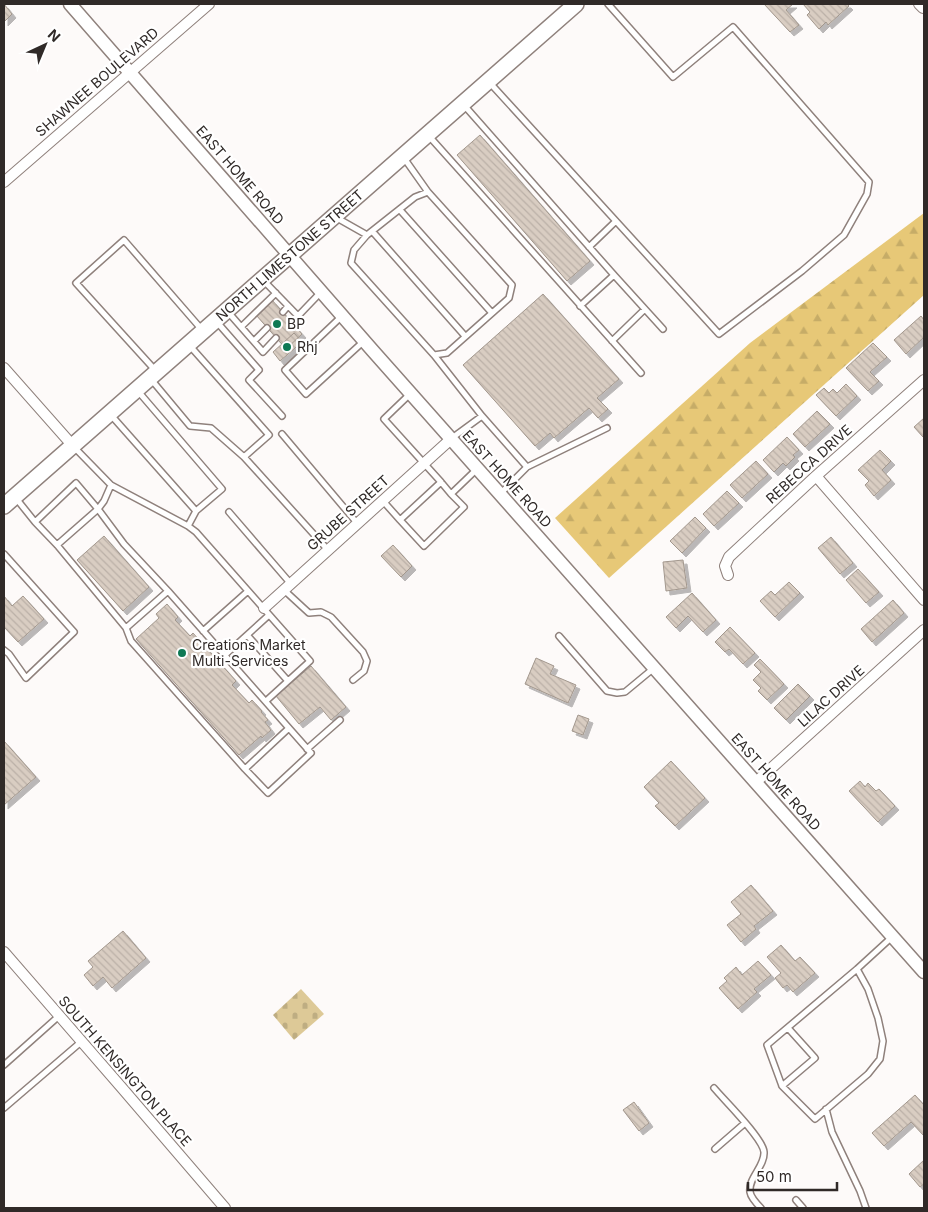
<svg xmlns="http://www.w3.org/2000/svg" width="928" height="1212" font-family="Inter,sans-serif">
	<style>
		.forest { fill: url(#forest-firs) }
		.cemetery { fill: url(#cemetery-stones) }
		.building { fill: url(#building-back-hatch); stroke: #a2978d; filter: url(#shadow) }
		.lines { fill: none; stroke-linecap: round; stroke-linejoin: round }
		.service-casing { stroke: #8f817c; stroke-width: 8 }
		.minor-casing { stroke: #8f817c; stroke-width: 12 }
		.tertiary-casing { stroke: #8f817c; stroke-width: 15 }
		.primary-casing { stroke: #8f817c; stroke-width: 18 }
		.service { stroke: #fff; stroke-width: 5 }
		.minor { stroke: #fff; stroke-width: 10 }
		.tertiary { stroke: #fff; stroke-width: 12 }
		.primary { stroke: #fff; stroke-width: 15 }
		.poi-dot { fill: #0e7954; stroke: #fff; stroke-width: 2 }
		.labels { text-anchor: middle; stroke-width: 4.5; stroke-linejoin: round; paint-order: stroke }
		.street-label { font-size: 14px; fill: #302a28; stroke: #fff }
		.poi-label { font-size: 14px; fill: #302a28; stroke: #fff; text-anchor: start }
	</style>
	<defs>
		<pattern id="forest-firs" width="22" height="20" patternUnits="userSpaceOnUse" patternTransform="scale(1.25)"><rect width="22" height="20" fill="#e7c877"/><path d="M5 1l3.5 6h-7zM16 11l3.5 6h-7z" fill="#c6ac67"/></pattern>
		<pattern id="cemetery-stones" width="16" height="16" patternUnits="userSpaceOnUse" patternTransform="scale(1.25)"><rect width="16" height="16" fill="#ddc997"/><path d="M2 7V4a2 2 0 0 1 4 0v3zM10 15v-3a2 2 0 0 1 4 0v3z" fill="#bead82"/></pattern>
		<pattern id="building-back-hatch" width="6" height="6" patternUnits="userSpaceOnUse" patternTransform="scale(1.25)"><rect width="6" height="6" fill="#d9cdc2"/><path d="M-1 5l2 2M0 0l6 6M5-1l2 2" fill="none" stroke="#bbb0a7"/></pattern>
		<filter id="shadow"><feDropShadow dx="4" dy="4" stdDeviation="0" flood-color="#0004"/></filter>
	</defs>
	<rect width="100%" height="100%" fill="#fdfaf9"/>
	<!-- forest -->
	<path class="forest" d="M924 213V295L609 578 555 518 750 343Z"/>
	<!-- cemetery -->
	<path class="cemetery" d="M301 989 324 1014 294 1040 273 1015Z"/>
	<!-- building -->
	<path class="building" d="M4 4 12 14 4 22Z
		M764 4H793L786 10 799 25 790 32Z
		M803 4H847L849 6 828 25 826 22 819 29 807 15 810 12Z
		M480 135 590 261 567 281 457 155Z
		M543 294 619 379 597 398 608 409 598 418 589 408 554 438 550 433 535 446 463 365Z
		M272 300 302 334 286 349 256 315Z
		M921 316 924 320V337L906 354 894 340Z
		M294 333 302 342 280 361 273 352Z
		M873 343 887 357 870 372 879 381 868 391 846 368Z
		M846 384 857 396 836 416 816 395 824 388 829 393 833 389 837 393Z
		M817 411 830 424 805 447 793 434Z
		M924 418V435L923 437 914 427Z
		M787 437 799 450 793 455 795 457 786 466 783 463 774 472 763 460Z
		M880 450 891 461 882 470 891 480 874 496 865 485 869 481 858 470Z
		M756 461 768 474 742 498 730 485Z
		M727 491 739 503 714 526 703 514Z
		M695 517 706 528 682 553 670 541Z
		M104 536 149 587 123 611 77 560Z
		M831 537 853 563 840 574 818 548Z
		M393 545 412 566 401 577 381 556Z
		M683 560 687 588 666 591 663 562Z
		M858 569 879 592 866 603 846 580Z
		M789 582 800 593 775 617 760 601 771 591 775 595Z
		M692 593 716 620 703 632 688 616 676 628 666 617Z
		M4 596 12 606 23 596 44 619 18 642 4 627Z
		M893 600 904 613 872 642 861 629Z
		M167 604 178 617 175 620 190 636 193 633 236 681 232 685 249 703 252 700 262 711 261 712 268 720 265 722 271 730 262 738 261 736 239 755 136 639 159 618 156 614Z
		M730 627 755 653 743 664 729 649 725 652 715 642Z
		M536 658 554 666 550 674 576 685 568 703 525 684Z
		M760 659 784 684 767 700 758 691 761 688 753 680 761 672 754 665Z
		M311 666 346 707 331 720 320 707 299 724 276 696Z
		M798 684 810 696 786 720 774 708Z
		M578 715 589 719 583 735 572 731Z
		M4 741 36 777 4 805Z
		M671 761 705 798 675 826 655 806 659 803 644 787Z
		M860 781 865 787 868 783 876 791 879 789 895 806 878 822 849 791Z
		M751 885 773 911 754 926 756 929 741 942 727 925 741 914 731 902Z
		M123 931 146 958 112 988 103 977 93 986 84 975 93 967 88 961Z
		M781 945 795 961 800 957 815 973 793 992 787 985 783 988 775 978 781 973 767 957Z
		M758 961 771 975 754 989 757 992 738 1009 719 988 727 981 724 978 736 967 742 975Z
		M915 1095 924 1105V1136L911 1122 884 1146 872 1133Z
		M634 1102 649 1123 639 1131 623 1110Z
		M924 1160V1184L920 1187 909 1174Z"/>
	<g class="lines">
		<!-- service casing -->
		<g class="service-casing">
			<path id="service" d="M490 83 719 334 802 271 844 235 867 194 869 182 733 27 673 77 608 4
				M463 104 614 275 580 306
				M428 135 641 373
				M404 158 428 192
				M428 192 512 285 509 298 447 353 434 355 351 263 354 250 367 235 415 197Z
				M400 210 492 313
				M337 218 367 235
				M372 231 465 336
				M589 247 616 221
				M614 275 663 329
				M263 280 298 316 321 292
				M228 312 263 352 276 338
				M283 312 288 306
				M342 316 285 370 306 394 364 341
				M216 321 259 370 249 380 282 416
				M291 323 298 316
				M241 327 276 293
				M254 341 267 328
				M612 341 645 309
				M190 346 269 435 244 457
				M434 355 482 416 452 438
				M155 370 76 283 124 240 203 331
				M150 378 190 426 211 428 244 457 328 550
				M410 394 384 419 441 482
				M110 414 196 511 222 489 137 390
				M482 416 527 467 500 494
				M282 434 357 523
				M73 446 111 485 188 526 196 532 310 661 266 701
				M527 467 607 428
				M451 494 441 482 400 520 424 546 464 507 451 494 477 469
				M15 497 35 522 57 545 126 628 131 641 245 769 268 793 311 753 168 591 124 544 98 509 76 483 35 522
				M383 501 400 520
				M229 512 291 584
				M188 526 196 511
				M57 545 98 509 104 501 111 485
				M4 554 74 632 26 678 9 654 4 650
				M284 590 309 613 321 612 331 617 363 652 367 661 364 671 353 680
				M126 628 168 591
				M203 631 248 591
				M247 635 288 681
				M559 636 607 691 617 693 625 692 654 668
				M225 655 269 615
				M307 749 340 720
				M245 769 289 728
				M857 969 868 989 878 1018 883 1041 880 1059 868 1074 815 1119 782 1086 767 1045 857 969 892 937
				M4 1065 59 1016
				M782 1086 815 1058 788 1028
				M714 1088C724 1100 763 1138 764 1152 765 1166 748 1178 750 1192 751 1198 757 1204 761 1208
				M4 1108 81 1042
				M826 1109 832 1132 860 1191 866 1208
				M715 1149 745 1123
				M796 1200 803 1208"/>
		</g>
		<!-- minor casing -->
		<g class="minor-casing">
			<path id="minor" d="M919 4 923 8
				M4 182 209 4
				M4 368 73 446
				M816 476 924 600
				M728 575 725 566 729 557 816 476 924 380
				M264 608 451 439
				M756 782 924 630
				M4 952 122 1088 225 1208"/>
		</g>
		<!-- tertiary casing -->
		<g class="tertiary-casing">
			<path id="tertiary" d="M70 4 373 351 924 972"/>
		</g>
		<!-- primary casing -->
		<g class="primary-casing">
			<g id="primary">
				<path id="s1" d="M4 506 576 4"/>
			</g>
		</g>
		<!-- service -->
		<use href="#service" class="service"/>
		<!-- minor -->
		<use href="#minor" class="minor"/>
		<!-- tertiary -->
		<use href="#tertiary" class="tertiary"/>
		<!-- primary -->
		<use href="#primary" class="primary"/>
	</g>
	<!-- markers -->
	<g class="poi-dot">
		<circle cx="277" cy="324" r="5"/>
		<circle cx="287" cy="347" r="5"/>
		<circle cx="182" cy="653" r="5"/>
	</g>
	<g class="labels">
		<!-- street labels -->
		<g class="street-label">
			<text transform="translate(97 82) rotate(-41)" y="5">SHAWNEE BOULEVARD</text>
			<text transform="translate(240 175) rotate(49)" y="5">EAST HOME ROAD</text>
			<text dy="5" stroke="none"><textPath href="#s1" startOffset="380">NORTH LIMESTONE STREET</textPath></text>
			<text transform="translate(809 464) rotate(-42)" y="5">REBECCA DRIVE</text>
			<text transform="translate(507 479) rotate(48)" y="5">EAST HOME ROAD</text>
			<text transform="translate(348 513) rotate(-42)" y="5">GRUBE STREET</text>
			<text transform="translate(831 696) rotate(-42)" y="5">LILAC DRIVE</text>
			<text transform="translate(776 782) rotate(48)" y="5">EAST HOME ROAD</text>
			<text transform="translate(125 1071) rotate(49)" y="5">SOUTH KENSINGTON PLACE</text>
		</g>
		<!-- poi labels -->
		<g class="poi-label">
			<text x="287" y="329">BP</text>
			<text x="297" y="352">Rhj</text>
			<text x="192" y="650">Creations Market<tspan x="192" dy="16">Multi-Services</tspan></text>
		</g>
	</g>
	<!-- border -->
	<rect width="928" height="1212" fill="none" stroke="#302a28" stroke-width="10"/>
	<!-- north arrow -->
	<g transform="translate(45 45) rotate(44)" stroke="#ffffff" stroke-width="4" paint-order="stroke">
	<path d="M0-4L9 19L0 12L-9 19Z" fill="#302a28"/>
	<text y="-8" font-size="14" font-weight="bold" text-anchor="middle" fill="#302a28">N</text>
	</g>
	<!-- scale -->
	<path d="M748 1182v8h89v-8" fill="none" stroke="#302a28" stroke-width="2.5"/>
	<text x="756" y="1182" font-size="15" fill="#302a28" stroke="#ffffff" stroke-width="4" paint-order="stroke">50 m</text>
</svg>
